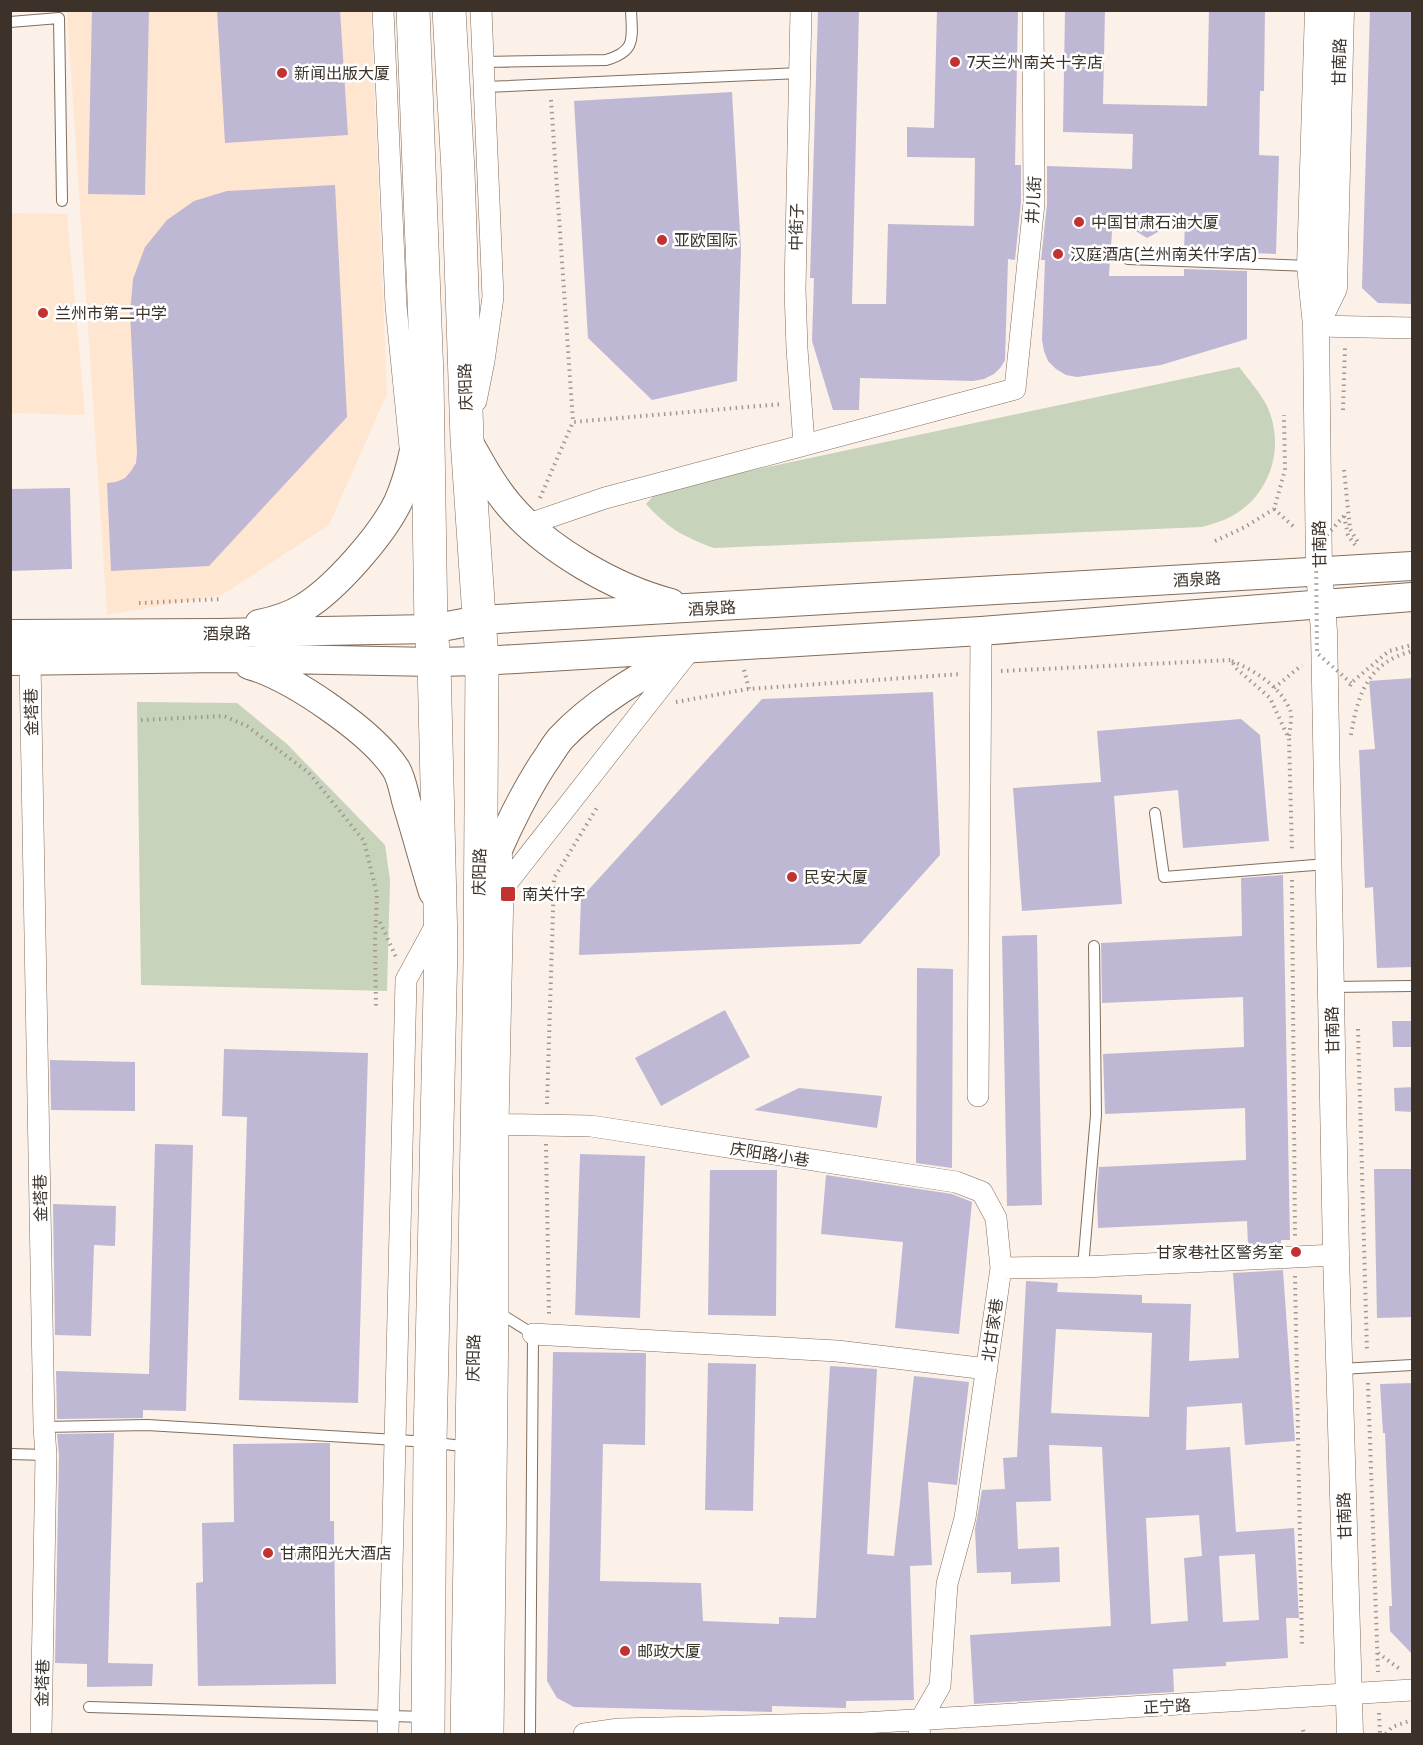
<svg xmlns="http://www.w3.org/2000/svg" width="1423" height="1745" font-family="Rubik,'Noto Sans SC',sans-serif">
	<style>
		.built { fill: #ffe6d1 }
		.green { fill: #c7d3ba }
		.building { fill: #bfb8d4; fill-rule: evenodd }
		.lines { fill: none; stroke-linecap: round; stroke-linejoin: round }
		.service-casing { stroke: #836d5b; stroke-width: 12 }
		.minor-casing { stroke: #836d5b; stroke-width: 22 }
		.tertiary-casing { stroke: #836d5b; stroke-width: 27 }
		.secondary-casing { stroke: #836d5b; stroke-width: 30 }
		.primary-casing { stroke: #836d5b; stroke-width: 34 }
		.path { stroke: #a29890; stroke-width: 4; stroke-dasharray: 1.5 4.5; stroke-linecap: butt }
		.service { stroke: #fff; stroke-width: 10 }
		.minor { stroke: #fff; stroke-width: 21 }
		.tertiary { stroke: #fff; stroke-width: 26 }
		.secondary { stroke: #fff; stroke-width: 28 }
		.primary { stroke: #fff; stroke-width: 33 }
		.path-bridge { stroke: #a29890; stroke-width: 4; stroke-dasharray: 1.5 4.5; stroke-linecap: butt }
		.poi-dot { fill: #c13231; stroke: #fff; stroke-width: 2 }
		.labels { text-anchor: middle; stroke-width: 5; stroke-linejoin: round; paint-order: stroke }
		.poi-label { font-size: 16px; fill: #3c322a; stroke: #fff; text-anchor: start }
		.street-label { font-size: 16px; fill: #3c322a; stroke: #fff }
	</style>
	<rect width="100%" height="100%" fill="#fbf1e9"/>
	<!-- built -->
	<path class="built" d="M67 11H371L387 394 329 525 222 595 107 615Z
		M11 213 67 214 85 415 11 413Z"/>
	<!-- green -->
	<path class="green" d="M1239 367C1248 379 1259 391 1266 404 1286 444 1272 494 1232 516 1223 521 1212 524 1202 527L714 548C682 536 669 529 646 504L659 490Z
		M137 702 237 703 287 744 385 845 390 880 387 991 141 985Z"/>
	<!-- building -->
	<path class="building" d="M92 10H149L145 195 88 194Z
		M217 10H340L348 135 225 143Z
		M818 10H859L852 304H886L888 224 974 226 975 158 907 157V127L934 128 937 10H1018L1015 165H1021V202L1015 260 1008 259 1005 360 1001 367 994 374 984 379 973 381 860 378 859 410H833L812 341 814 278H810Z
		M1065 10H1105L1103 104 1207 106 1209 10H1265L1264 91H1260L1259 155 1279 156 1276 254 1247 253V256L1184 254 1185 217 1147 238 1113 217 1109 276H1184V269L1247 271V339L1161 365 1077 377 1066 375 1056 369 1048 361 1044 351 1042 340 1045 260H1041L1047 204V166L1132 169 1133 134 1063 132Z
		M1370 10H1413V304L1378 303 1362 288Z
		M732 92 741 250 737 381 652 400 588 338 574 101Z
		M335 185 347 417 209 566 111 571 107 483 116 482 125 478 131 471 136 463 137 453 130 313 133 279 145 247 167 220 194 201 227 191Z
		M70 488 72 569 10 571V489Z
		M1413 678V967L1377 968 1373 887 1365 888 1359 750 1375 749 1369 681Z
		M933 692 940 855 860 944 579 955 581 898 762 699Z
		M1241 719 1260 735 1269 841 1183 848 1178 790 1114 796 1122 904 1022 911 1013 788 1101 782 1097 731Z
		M1283 875 1290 1240H1281V1245L1248 1246 1247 1221 1098 1228 1097 1195 1099 1167 1246 1160 1245 1108 1105 1114 1103 1054 1244 1047 1243 997 1102 1003 1101 943 1242 936 1241 878Z
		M1037 935 1042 1205 1007 1206 1002 936Z
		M917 968 953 969 952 1168 916 1163Z
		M725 1010 750 1057 661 1106 635 1058Z
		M1392 1021H1413V1047H1393Z
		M224 1049 368 1053 358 1403 239 1400 247 1117 222 1116Z
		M50 1060 135 1062V1111L51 1110Z
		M1413 1087V1112L1395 1111 1394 1088Z
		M799 1088 882 1096 877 1128 754 1110Z
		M155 1144 193 1145 186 1411 143 1410V1418L57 1419 56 1371 149 1374Z
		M580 1154 645 1156 640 1318 575 1315Z
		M1374 1169H1413V1317L1377 1318Z
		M710 1170H777L776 1316 708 1315Z
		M826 1175 952 1194 972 1202 959 1334 895 1328 903 1242 821 1234Z
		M53 1204 116 1206 115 1246 94 1245 91 1336 55 1335Z
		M1283 1270 1295 1441 1245 1445 1242 1403 1187 1407 1186 1450 1230 1447 1236 1532 1294 1528 1299 1618H1286L1288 1658 1226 1662V1666L1173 1669 1174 1692 974 1704 970 1635 1111 1626 1102 1447 1049 1445 1051 1501 1016 1502 1018 1549 1059 1547 1060 1582 1011 1584V1572L977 1573 975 1529 982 1490 1005 1489 1003 1458 1017 1457 1026 1281 1058 1283 1057 1292 1142 1295V1303L1191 1304 1189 1361 1239 1358 1233 1273ZM1056 1329 1152 1333 1149 1417 1051 1413ZM1199 1515 1202 1556 1184 1558 1188 1621 1151 1624 1146 1518ZM1255 1554 1259 1620 1223 1622 1219 1556Z
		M553 1352 646 1353 645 1445 603 1444 600 1581 701 1583 703 1621 779 1624V1617L816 1618 830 1366 877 1369 867 1554 894 1556 914 1376 969 1382 957 1485 928 1482 932 1565 910 1566 914 1700 846 1701V1708L772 1706V1712L574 1707 557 1698 547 1681Z
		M708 1363 756 1364 753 1511 705 1510Z
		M1413 1383V1655L1390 1631 1389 1606H1392L1385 1433H1383L1380 1384Z
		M114 1433 108 1663 153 1664 152 1686 87 1687V1664L55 1663 59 1455 57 1434Z
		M316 1443H330V1521H334L336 1684 198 1686 196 1583 203 1582 202 1523 234 1522 233 1444Z"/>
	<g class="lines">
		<!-- service casing -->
		<g class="service-casing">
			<path id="service" d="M10 22 59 18 62 201
				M484 62 606 60C637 51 632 38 631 10
				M485 87 799 73
				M1128 259 1310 266
				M1155 813 1164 877 1327 864
				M1331 987 1412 986
				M1083 1267 1096 1115 1094 946
				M496 1311 533 1334 530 1734
				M1340 1369 1412 1365
				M44 1427 147 1425 430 1442 469 1447
				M10 1454 46 1455
				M89 1707 425 1717"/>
		</g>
		<!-- minor casing -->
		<g class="minor-casing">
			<path id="minor" d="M383 10 396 306 410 447
				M801 10 795 289 797 349 804 444
				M1316 326 1412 328
				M476 401 484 361 493 297 481 10
				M529 524 605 498 1015 389 1034 203 1033 10
				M30 661 44 1427 46 1455 41 1734
				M503 888 686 655
				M978 1096 981 631
				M477 1124 591 1126 956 1182 982 1192 996 1218 1001 1268 965 1518 947 1584 940 1686 921 1719 919 1734
				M1001 1268 1083 1267 1336 1255
				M533 1334 837 1351 987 1369
				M388 1734 406 980 437 923
				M493 1734 498 1312V1124L503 888 501 847
				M584 1734 619 1729 863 1723 1412 1690"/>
		</g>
		<!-- tertiary casing -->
		<g class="tertiary-casing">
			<path id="tertiary" d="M1318 10 1310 266 1316 326 1319 572 1324 631 1336 1255 1350 1734
				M1316 325 1334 288 1341 10"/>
		</g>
		<!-- secondary casing -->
		<g class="secondary-casing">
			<path id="secondary" d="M467 439C480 462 492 485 509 505 546 549 616 589 671 603
				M259 624C274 621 290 616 303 608 335 589 382 535 398 502 409 477 414 452 419 426
				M10 634 219 633 431 629 479 620 1412 566
				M10 661 221 658 434 662 482 661 981 631 1412 597
				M249 665C292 677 372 732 396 769 402 779 404 794 407 804 416 833 424 863 433 892
				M482 887C500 844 518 803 543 764 549 756 554 746 561 738 596 701 640 677 684 652"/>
		</g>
		<!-- primary casing -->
		<g class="primary-casing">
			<path id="primary" d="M413 10 427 377 431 629 434 662 441 945 430 1442 428 1734
				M449 10 458 171 467 439 482 661 480 959 467 1734"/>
		</g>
		<!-- path -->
		<path class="path" d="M551 100 573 422 782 404
			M1343 410 1345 348
			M1344 470 1350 529 1359 544
			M540 498 573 422
			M1274 509 1295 528
			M1344 516 1348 535 1355 545
			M1215 541 1245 527 1274 509 1285 470 1284 415
			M139 603 222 599
			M1232 661C1255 671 1280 686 1290 710 1293 717 1289 731 1289 739
			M744 670 749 689
			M1001 671 1231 660 1237 669 1270 698 1289 739 1292 852
			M1350 686 1351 683 1389 651 1412 645
			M1274 688 1302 665
			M676 702 748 689 961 674
			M141 720 224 716 247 726 309 773 364 841 377 894 375 941 376 1008
			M1351 735C1358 693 1368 663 1412 651
			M1292 880 1295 1236
			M380 922 396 957
			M1358 1029 1367 1351
			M547 1104 554 878 598 806
			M546 1144 549 1314
			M1295 1276 1302 1646
			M1368 1383 1378 1672
			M1378 1653 1401 1670
			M1379 1713 1380 1734
			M1303 1730 1304 1734
			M1386 1734 1392 1727 1412 1720"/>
		<!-- service -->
		<use href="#service" class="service"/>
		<!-- minor -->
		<use href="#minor" class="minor"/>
		<!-- tertiary -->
		<use href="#tertiary" class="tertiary"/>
		<!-- secondary -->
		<use href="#secondary" class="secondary"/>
		<!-- primary -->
		<use href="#primary" class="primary"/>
		<!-- path-bridge -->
		<path class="path-bridge" d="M1344 516 1316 547 1317 653 1351 683"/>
	</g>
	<!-- markers -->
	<g class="poi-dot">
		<circle cx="955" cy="62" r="6"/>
		<circle cx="282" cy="73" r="6"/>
		<circle cx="1079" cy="222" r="6"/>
		<circle cx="662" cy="240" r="6"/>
		<circle cx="1058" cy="254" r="6"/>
		<circle cx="43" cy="313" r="6"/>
		<circle cx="792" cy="877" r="6"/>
		<rect x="500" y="886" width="16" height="16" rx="3"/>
		<circle cx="1296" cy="1252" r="6"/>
		<circle cx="268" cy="1553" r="6"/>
		<circle cx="625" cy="1651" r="6"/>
	</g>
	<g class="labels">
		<!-- poi labels -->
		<g class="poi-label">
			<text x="967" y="68">7天兰州南关十字店</text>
			<text x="294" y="79">新闻出版大厦</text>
			<text x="1091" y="228">中国甘肃石油大厦</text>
			<text x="674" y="246">亚欧国际</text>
			<text x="1070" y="260">汉庭酒店(兰州南关什字店)</text>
			<text x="55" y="319">兰州市第二中学</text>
			<text x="804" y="883">民安大厦</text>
			<text x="522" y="900">南关什字</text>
			<text x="1284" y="1258" text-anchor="end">甘家巷社区警务室</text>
			<text x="280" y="1559">甘肃阳光大酒店</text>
			<text x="637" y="1657">邮政大厦</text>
		</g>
		<!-- street labels -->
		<g class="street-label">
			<text transform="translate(1339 62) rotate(-89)" y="6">甘南路</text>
			<text transform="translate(1033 200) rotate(-87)" y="6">井儿街</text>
			<text transform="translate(796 227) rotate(-89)" y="6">中街子</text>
			<text transform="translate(465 387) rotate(-92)" y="6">庆阳路</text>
			<text transform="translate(1319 544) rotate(-91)" y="6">甘南路</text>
			<text transform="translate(1197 579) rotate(-3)" y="6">酒泉路</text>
			<text transform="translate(712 608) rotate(-3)" y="6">酒泉路</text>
			<text transform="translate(227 633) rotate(-1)" y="6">酒泉路</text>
			<text transform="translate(31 712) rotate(-91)" y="6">金塔巷</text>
			<text transform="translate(479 872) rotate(-89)" y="6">庆阳路</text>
			<text transform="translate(1332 1030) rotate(-91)" y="6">甘南路</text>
			<text transform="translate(770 1154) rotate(9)" y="6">庆阳路小巷</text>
			<text transform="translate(40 1198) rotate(-91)" y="6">金塔巷</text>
			<text transform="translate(992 1330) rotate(-82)" y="6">北甘家巷</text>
			<text transform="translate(473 1358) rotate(-89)" y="6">庆阳路</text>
			<text transform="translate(1344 1516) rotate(-92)" y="6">甘南路</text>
			<text transform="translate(42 1683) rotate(-89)" y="6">金塔巷</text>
			<text transform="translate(1167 1706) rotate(-3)" y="6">正宁路</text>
		</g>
	</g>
	<!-- border -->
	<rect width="1423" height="1745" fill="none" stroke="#3c322a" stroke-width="24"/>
</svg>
